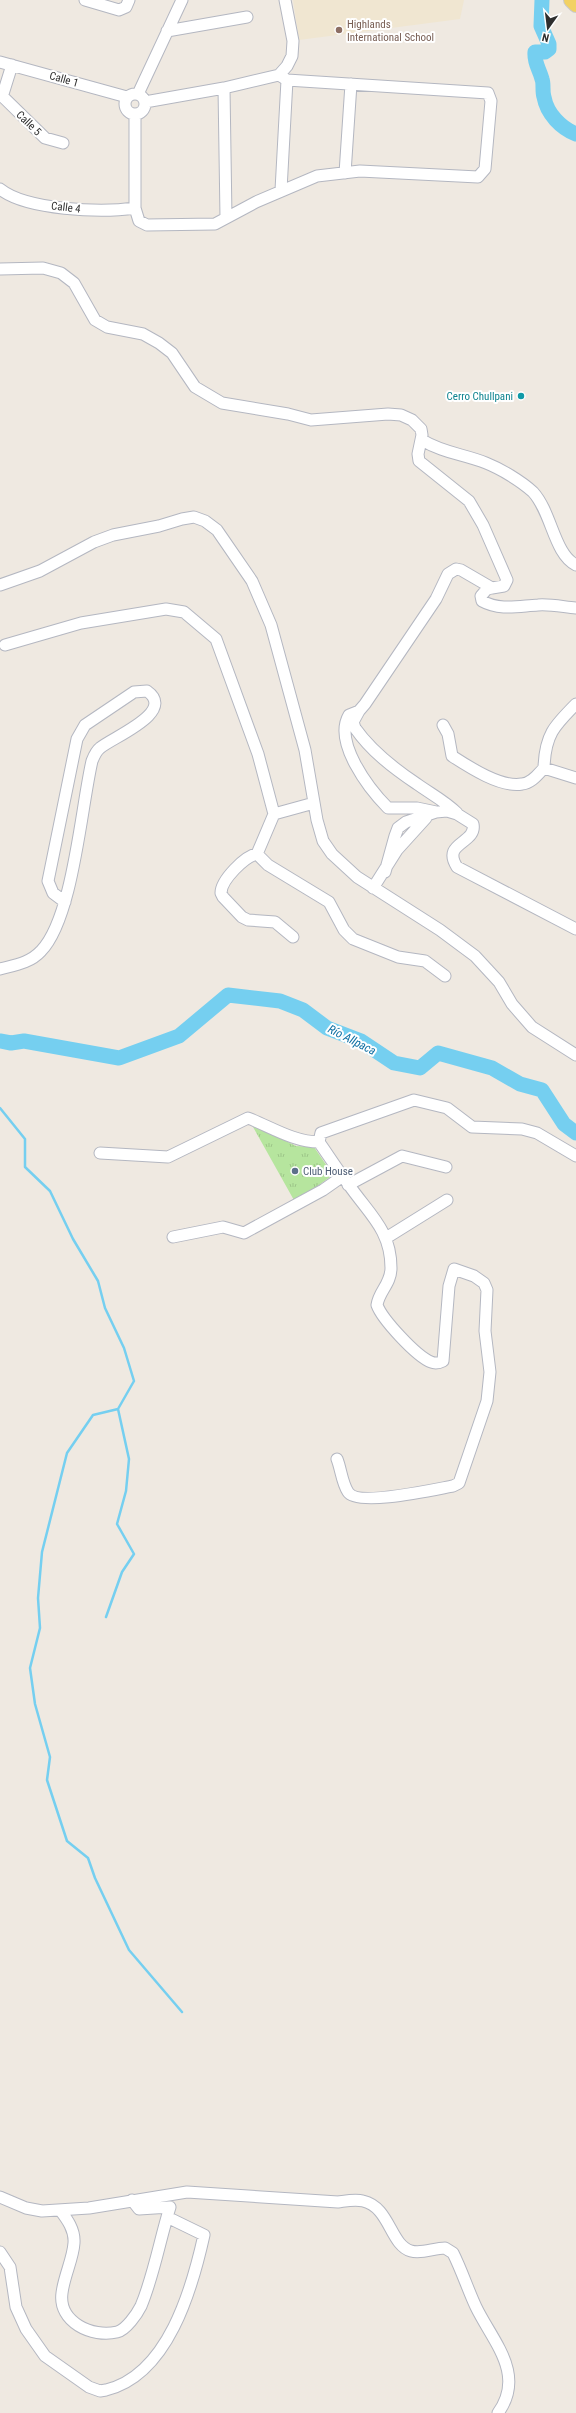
<svg xmlns="http://www.w3.org/2000/svg" width="576" height="2413" font-family="'Roboto Condensed',sans-serif">
	<style>
		.education { fill: #f0e6d1 }
		.grass { fill: url(#grass-tufts) }
		.lines { fill: none; stroke-linecap: round; stroke-linejoin: round }
		.stream { stroke: #75cff0; stroke-width: 2.5 }
		.river { stroke: #75cff0; stroke-width: 15 }
		.minor-casing { stroke: #b4b7c1; stroke-width: 13 }
		.major-casing { stroke: #c9c9c9; stroke-width: 16 }
		.minor { stroke: #fff; stroke-width: 11 }
		.major { stroke: #f2d163; stroke-width: 14 }
		.education-dot { fill: #8d6e63; stroke: #fff; stroke-width: 1.5 }
		.culture-dot { fill: #0f9aa8; stroke: #fff; stroke-width: 1.5 }
		.service-dot { fill: #5c6f8a; stroke: #fff; stroke-width: 1.5 }
		.labels { text-anchor: middle; stroke-width: 4; stroke-linejoin: round; paint-order: stroke }
		.education-label { font-size: 11px; fill: #785e54; stroke: #fff; text-anchor: start }
		.street-label { font-size: 11px; fill: #2e2e2e; stroke: #fff }
		.culture-label { font-size: 11px; fill: #0d838f; stroke: #fff; text-anchor: end }
		.service-label { font-size: 11px; fill: #4e5e75; stroke: #fff; text-anchor: start }
		.water-label { font-size: 12px; font-style: italic; fill: #0d6fa3; stroke: #fff }
	</style>
	<defs>
		<pattern id="grass-tufts" width="24" height="20" patternUnits="userSpaceOnUse"><rect width="24" height="20" fill="#b6e59e"/><path d="M3 7l-1-3M5 7V3M7 7l1-3M15 17l-1-3M17 17v-4M19 17l1-3" fill="none" stroke="#9dc588"/></pattern>
	</defs>
	<rect width="100%" height="100%" fill="#efe9e1"/>
	<!-- education -->
	<path class="education" d="M293 0H464L460 19 299 40Z"/>
	<!-- grass -->
	<path class="grass" d="M253 1127 260 1128 296 1146 314 1147 333 1175 295 1202Z"/>
	<g class="lines">
		<!-- stream -->
		<path class="stream" d="M0 1108 25 1139V1167L50 1191 73 1239 98 1281 105 1308 124 1348 134 1381 118 1409 93 1415 67 1453 42 1552 38 1598 40 1628 30 1668 35 1704 50 1757 47 1780 67 1841 88 1858 95 1878 129 1950 182 2012
			M106 1617 122 1572 134 1554 117 1524 126 1491 129 1459 118 1409"/>
		<!-- river -->
		<path class="river" d="M542 0 541 26 549 44V49L545 52H535C534 63 539 68 542 79 544 84 542 91 544 97 547 114 561 128 576 134
			M0 1041 11 1043 24 1041 119 1058 179 1036 228 995 280 1001 303 1010 327 1028 361 1041 394 1063 420 1068 438 1053 492 1068 520 1084 542 1090 564 1124 576 1133"/>
		<!-- minor casing -->
		<g class="minor-casing">
			<path id="minor" d="M85 0 119 10 126 7 129 0
				M167 31 247 17
				M0 62 127 97
				M224 88 226 218
				M0 94 45 138 63 143
				M138 94 182 0
				M125 104a10 10 0 1 1 20 0a10 10 0 1 1-20 0Z
				M2 97 12 65
				M145 102 224 88 279 75 287 66 292 56 293 41 285 0
				M135 114V208L139 221 147 225 215 224 256 202 317 176 360 171 478 177 485 169 491 101 488 93 287 80 279 75
				M345 173 351 84
				M0 189C26 210 101 213 135 208
				M281 190 287 80
				M0 269 43 268 61 273 74 283 95 320 107 327 143 334 159 343 172 353 195 387 222 403 288 414 311 420 388 414 401 415 412 420 421 429 422 435 418 454 419 461 469 501 483 525 507 580 504 586 492 588 461 570 456 569 448 574 436 599 365 704 359 711 349 715C333 742 369 789 388 808H417L436 812
				M422 440C443 453 464 454 486 463 501 469 521 481 533 492 552 513 554 554 576 565
				M0 585 40 571 94 542 113 535 159 526 182 519 194 517 205 521 217 530 252 581 271 625 305 750 317 820 323 841 332 854 357 877 440 930 475 956 499 982 512 1004 532 1027 576 1055
				M492 588 487 589 481 596 482 601C500 611 519 606 538 605 550 604 564 607 576 608
				M5 645 81 623 166 609 184 612 216 639 258 754 274 814 314 803
				M576 704C554 726 545 735 544 768L576 778
				M359 711 353 722 355 728C371 751 393 768 417 784 431 794 445 801 457 813
				M443 725 448 734 452 756C469 767 501 788 522 784 532 783 538 774 544 768
				M257 854 274 814
				M385 872 395 836 398 828 406 822 436 812 447 811 457 814 473 824C477 844 441 842 457 867L576 929
				M373 888 397 850 426 818
				M293 937 275 922 248 920 242 917 223 897 221 893C221 880 245 856 257 854L268 865 329 902 344 930 353 939 398 957 425 961 445 976
				M0 969C15 965 30 963 41 951 73 918 81 808 92 761 94 756 96 751 100 748 113 737 177 712 147 691L134 692 85 725 77 739 48 881 53 893 65 902
				M100 1153 168 1157 248 1118C271 1127 294 1142 319 1142
				M348 1185 402 1156 446 1167
				M173 1237 223 1227 244 1233 323 1190 343 1176
				M386 1238 447 1200
				M337 1459C341 1469 342 1483 348 1492 357 1507 436 1489 453 1486L459 1483 487 1401 490 1372 485 1331 487 1290 484 1283 474 1276 454 1269 449 1286 443 1361C439 1363 436 1364 431 1362 416 1356 382 1319 377 1305 379 1291 391 1284 391 1268 391 1230 369 1214 349 1185 339 1172 330 1158 321 1145L319 1142 321 1133 414 1100 447 1108 472 1127 522 1129 537 1133 576 1156
				M0 2197 26 2208 42 2211 89 2208 187 2192 338 2202C346 2201 355 2199 363 2201 390 2207 390 2245 411 2251 422 2254 434 2248 445 2248L453 2253C462 2271 468 2290 476 2307 493 2342 526 2374 498 2413
				M60 2210C67 2219 75 2230 74 2243 73 2259 64 2276 62 2293 58 2322 92 2338 117 2332 126 2330 137 2314 141 2306 154 2275 160 2239 170 2207L139 2209 132 2200
				M0 2252 10 2267 16 2307 26 2329 45 2356 89 2387 100 2391 106 2390C168 2375 192 2289 204 2235L167 2217"/>
		</g>
		<!-- major casing -->
		<g class="major-casing">
			<path id="major" d="M571 0 576 5"/>
		</g>
		<!-- minor -->
		<use href="#minor" class="minor"/>
		<!-- major -->
		<use href="#major" class="major"/>
	</g>
	<!-- markers -->
	<circle class="education-dot" cx="339" cy="30" r="4"/>
	<circle class="culture-dot" cx="521" cy="396" r="4"/>
	<circle class="service-dot" cx="295" cy="1171" r="4"/>
	<g class="labels">
		<!-- education labels -->
		<g class="education-label">
			<text x="347" y="28">Highlands<tspan x="347" dy="13">International School</tspan></text>
		</g>
		<!-- street labels -->
		<g class="street-label">
			<text transform="translate(64 79) rotate(16)" y="4">Calle 1</text>
			<text transform="translate(29 123) rotate(44)" y="4">Calle 5</text>
			<text transform="translate(66 207) rotate(7)" y="4">Calle 4</text>
		</g>
		<!-- culture labels -->
		<g class="culture-label">
			<text x="513" y="400">Cerro Chullpani</text>
		</g>
		<!-- service labels -->
		<g class="service-label">
			<text x="303" y="1175">Club House</text>
		</g>
		<!-- water labels -->
		<g class="water-label">
			<text transform="translate(352 1040) rotate(27)" y="4">Río Allpaca</text>
		</g>
	</g>
	<!-- north arrow -->
	<g transform="translate(548 28) rotate(194)" stroke="#ffffff" stroke-width="3" paint-order="stroke">
	<path d="M0-3L7 15L0 10L-7 15Z" fill="#2e2e2e"/>
	<text y="-6" font-size="11" font-weight="bold" text-anchor="middle" fill="#2e2e2e">N</text>
	</g>
</svg>
